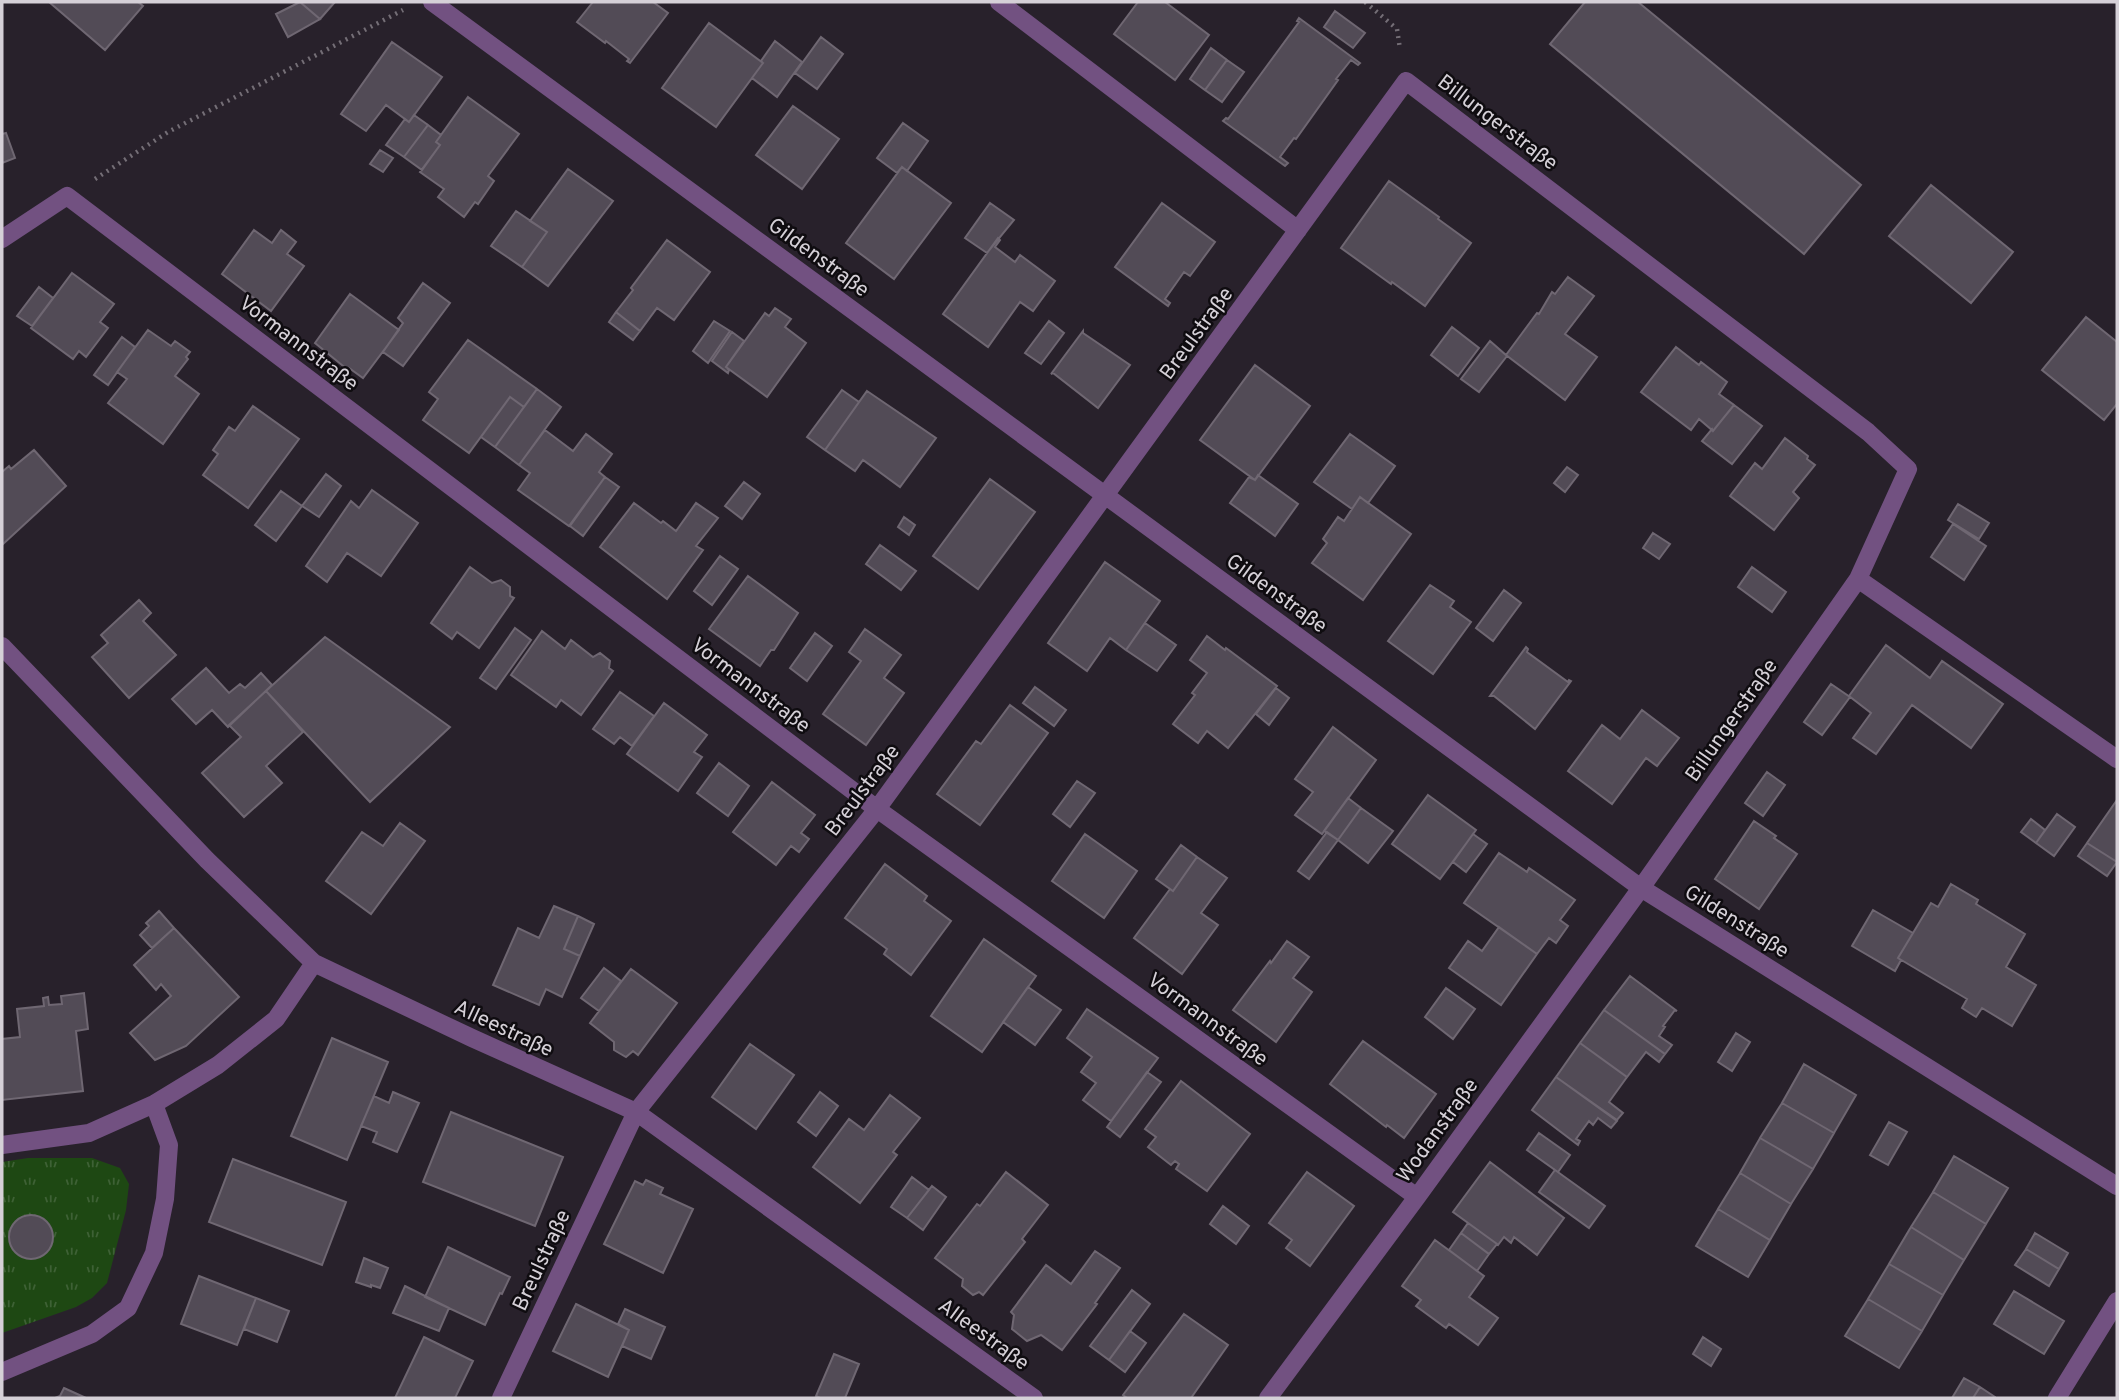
<svg xmlns="http://www.w3.org/2000/svg" width="2119" height="1400" font-family="Overpass,sans-serif">
	<style>
		.park { fill: url(#park-tufts) }
		.building { fill: #524b56; stroke: #6f6772; stroke-width: 2 }
		.lines { fill: none; stroke-linecap: round; stroke-linejoin: round }
		.path { stroke: #746e76; stroke-width: 4.5; stroke-dasharray: 2 5; stroke-linecap: butt }
		.minor { stroke: #725181; stroke-width: 18 }
		.labels { text-anchor: middle; stroke-width: 5; stroke-linejoin: round; paint-order: stroke }
		.street-label { font-size: 21px; fill: #d5d0d7; stroke: #0f0c10 }
	</style>
	<defs>
		<pattern id="park-tufts" width="24" height="20" patternUnits="userSpaceOnUse" patternTransform="scale(1.75)"><rect width="24" height="20" fill="#1e4813"/><path d="M3 7l-1-3M5 7V3M7 7l1-3M15 17l-1-3M17 17v-4M19 17l1-3" fill="none" stroke="#3e6135"/></pattern>
	</defs>
	<rect width="100%" height="100%" fill="#28212b"/>
	<!-- park -->
	<path class="park" d="M28 1158H92L120 1168 129 1184 126 1210 107 1283 92 1298 76 1307 2 1333V1162Z"/>
	<!-- building -->
	<path class="building" d="M49 2H138L143 6 105 50Z
		M300 2 320 19 288 37 276 14Z
		M300 2H335L320 19Z
		M593 2H653L668 13 630 63 627 61 629 59 606 41 605 43 577 22Z
		M1138 2H1165L1209 35 1175 80 1114 34Z
		M1585 2H1638L1861 185 1804 254 1550 44Z
		M1335 11 1365 33 1353 48 1324 27Z
		M1299 18 1360 63 1358 65 1351 60 1336 79 1338 80 1296 139 1294 138 1280 157 1288 163 1285 166 1223 121 1226 118 1228 119 1299 22 1297 21Z
		M709 23 763 63 716 127 662 88Z
		M821 37 843 54 817 89 795 73Z
		M775 41 802 62 777 97 752 78 763 63 761 61Z
		M392 42 442 77 409 122 386 105 366 131 341 114Z
		M1211 48 1227 60 1205 90 1190 79Z
		M1227 60 1244 72 1222 102 1205 90Z
		M468 97 519 134 488 176 494 181 478 204 475 202 464 217 438 197 444 189 420 172 440 145 436 142Z
		M793 106 839 139 802 189 756 155Z
		M414 115 428 125 404 157 386 145 405 119 409 122Z
		M903 123 928 141 907 171 902 167 897 173 877 158Z
		M428 125 441 135 436 142 440 145 422 170 404 157Z
		M6 133 15 158 2 163V134Z
		M380 150 393 158 383 172 370 164Z
		M902 167 951 203 894 279 846 243Z
		M568 169 613 201 548 286 522 267 547 232 530 221Z
		M1389 181 1439 217 1438 219 1471 243 1425 306 1392 282 1391 284 1341 248Z
		M1931 185 2013 252 1971 303 1889 236Z
		M990 203 1014 220 987 253 965 238Z
		M1162 203 1215 242 1190 276 1184 272 1165 299 1170 303 1168 306 1115 267Z
		M516 211 547 232 522 267 491 246Z
		M254 230 272 243 281 230 296 242 287 254 304 266 271 311 222 274Z
		M998 238 1000 240 995 247 1015 262 1020 255 1055 281 1033 311 1020 302 988 347 943 314Z
		M667 240 710 272 674 320 657 308 640 331 616 312 633 290 631 288Z
		M72 273 114 304 100 322 108 328 86 357 79 351 73 359 31 328Z
		M1568 277 1594 296 1565 334 1597 357 1565 400 1506 355 1537 313 1539 314 1552 292 1555 294Z
		M423 283 450 303 403 366 383 352 403 323 398 318Z
		M39 287 53 298 32 326 17 316Z
		M350 294 399 330 363 378 349 368 348 370 315 343Z
		M775 308 791 319 785 327 806 343 767 397 726 367 765 313 769 316Z
		M616 312 640 331 633 340 609 322Z
		M2086 317 2117 342V404L2104 420 2042 370Z
		M714 321 730 331 708 363 693 351Z
		M1049 321 1064 333 1041 364 1025 353Z
		M1452 327 1479 348 1458 376 1431 355Z
		M148 330 171 346 175 341 190 352 186 357 188 359 175 376 199 394 163 444 108 403 127 379 117 372Z
		M1083 331V333L1130 365 1098 408 1053 373 1051 374Z
		M732 332 744 341 726 367 729 370 728 373 712 361Z
		M122 337 135 347 108 385 94 375Z
		M468 340 537 389 524 407 510 397 469 453 423 420 438 399 429 392Z
		M1490 341 1507 356 1479 392 1461 379Z
		M1676 347 1699 365 1701 362 1727 382 1719 394 1734 405 1713 431 1699 419 1691 430 1641 392Z
		M1255 365 1310 406 1255 480 1200 440Z
		M537 389 561 407 519 465 495 447Z
		M842 390 859 402 825 450 807 437Z
		M867 391 936 438 900 487 863 460 855 471 825 450Z
		M510 397 524 407 495 447 481 437Z
		M1734 405 1762 426 1732 464 1702 441 1712 429 1713 431Z
		M253 406 299 439 248 508 203 475 218 454 213 450 229 427 235 431Z
		M545 430 573 451 586 434 612 454 599 472 605 477 569 526 518 490 530 473 519 465Z
		M1350 434 1395 466 1368 503 1360 497 1352 509 1314 482Z
		M1785 438 1808 456 1807 459 1815 465 1793 492 1799 498 1774 530 1730 496 1755 463 1762 469Z
		M34 450 66 486 2 545V472L9 466 11 469Z
		M1567 467 1578 475 1565 492 1554 483Z
		M326 474 341 486 319 517 302 506Z
		M1258 475 1298 504 1275 536 1230 503 1249 477 1255 480Z
		M605 477 619 487 583 536 570 526Z
		M990 479 1035 512 978 589 933 556Z
		M744 482 760 494 742 519 725 506Z
		M372 490 418 523 381 576 347 553 327 582 306 566 351 501 359 508Z
		M281 491 302 506 276 541 255 525Z
		M1360 497 1411 534 1363 600 1312 563 1327 543 1323 539 1338 517 1344 521Z
		M634 503 661 523 663 521 676 531 696 503 718 518 696 546 703 550 667 599 600 547Z
		M1958 504 1989 523 1979 539 1948 520Z
		M904 517 915 525 909 535 898 527Z
		M1953 524 1986 546 1964 580 1931 557Z
		M1653 533 1670 544 1659 559 1643 548Z
		M880 545 916 571 901 590 866 564Z
		M720 556 738 569 712 605 694 591Z
		M1105 562 1160 601 1126 650 1110 638 1087 671 1048 643Z
		M470 567 492 583 501 580 510 587V596L514 598 479 648 457 632 452 639 431 623Z
		M1752 567 1786 592 1772 612 1738 587Z
		M748 576 798 613 774 650H771L760 666 709 629Z
		M1430 585 1454 601 1450 607 1471 622 1433 674 1388 641Z
		M1504 590 1521 603 1493 641 1476 628Z
		M139 600 151 613 143 621 176 655 129 698 92 657 108 643 101 635Z
		M1145 623 1176 645 1157 671 1126 650Z
		M515 628 531 640 496 689 480 678Z
		M865 629 901 655 884 678 904 693 866 745 823 714 861 661 849 652Z
		M542 631 565 649 571 640 593 657 600 653 610 661 609 668 613 671 581 715 561 700 556 707 511 675Z
		M815 633 832 646 807 681 790 668Z
		M1207 636 1225 650 1226 648 1277 686 1228 748 1207 731 1198 743 1173 724 1195 695 1192 693 1207 673 1190 660Z
		M325 637 450 727 370 802 266 691Z
		M1886 645 1930 678 1942 661 2003 704 1971 748 1912 705 1876 754 1853 738 1871 713 1849 696Z
		M1526 647 1528 649 1527 652 1568 682 1569 680 1571 681 1535 729 1494 696H1490Z
		M206 668 229 693 240 684 245 688 261 673 272 685 228 727 212 710 196 724 172 699Z
		M1831 684 1850 697 1822 735 1804 722Z
		M1035 687 1066 710 1054 726 1023 703Z
		M1276 688 1289 698 1269 725 1256 714Z
		M266 691 303 732 266 766 282 783 244 817 202 773 241 737 229 725Z
		M620 692 654 716 632 746 620 737 614 744 593 729Z
		M664 703 707 735 694 752 702 757 678 791 627 754Z
		M1010 705 1048 733 980 825 937 794 976 741 981 744Z
		M1642 710 1679 738 1657 766 1646 758 1612 804 1568 771 1602 725 1620 739Z
		M1333 727 1376 760 1322 834 1295 815 1313 792 1295 779Z
		M719 763 749 786 728 816 697 793Z
		M1767 772 1785 785 1763 816 1745 803Z
		M1077 781 1095 793 1070 827 1053 814Z
		M772 782 815 815 801 833 809 839 799 852 791 846 776 865 733 832Z
		M1428 795 1476 830 1440 879 1392 844Z
		M1348 798 1361 808 1338 840 1324 831Z
		M2117 800V862L2087 843Z
		M1361 808 1393 831 1368 863 1338 840Z
		M2057 814 2075 827 2054 856 2036 843Z
		M2031 819 2045 830 2036 843 2021 832Z
		M1754 821 1776 836 1774 838 1797 854 1759 909 1715 879Z
		M400 823 425 841 371 914 326 881 362 832 383 846Z
		M1327 832 1338 840 1309 879 1298 871Z
		M1085 834 1137 871 1104 918 1052 881Z
		M1473 834 1487 844 1466 872 1453 862Z
		M2087 843 2117 862 2107 876 2078 856Z
		M1181 845 1197 857 1173 891 1156 879Z
		M1499 853 1527 872 1529 868 1575 900 1560 920 1568 926 1556 943 1549 938 1537 954 1464 903Z
		M1197 857 1227 878 1201 913 1218 925 1182 974 1134 938 1170 889 1173 891Z
		M885 864 927 896 924 901 951 921 911 975 884 954 887 949 845 918Z
		M1951 884 1978 900 1976 904 2025 934 2006 967 2036 985 2012 1026 1982 1008 1976 1017 1962 1008 1967 999 1898 958 1931 903 1938 907Z
		M554 906 578 916 564 949 580 956 562 997 546 989 539 1005 493 985 518 928 539 938Z
		M1873 910 1913 933 1898 958 1901 960 1895 971 1852 946Z
		M159 911 174 928 152 948 140 935 149 926 146 923Z
		M578 916 594 924 580 956 564 949Z
		M1499 927 1537 954 1501 1005 1449 968 1468 941 1482 951Z
		M174 928 239 997 186 1046 155 1060 130 1033 171 996 161 984 156 990 134 965Z
		M984 939 1036 976 982 1052 931 1016Z
		M1287 941 1309 957 1293 978 1312 992 1276 1042 1233 1010 1270 961 1271 963Z
		M604 968 621 981 599 1011 581 998Z
		M631 969 677 1003 638 1055 633 1051 626 1057 614 1050V1042L590 1023Z
		M1630 976 1677 1011 1675 1010 1663 1026 1665 1027 1659 1036 1672 1045 1665 1054 1604 1010Z
		M1028 987 1061 1010 1035 1045 1003 1022Z
		M1446 988 1475 1009 1453 1039 1425 1017Z
		M84 993 88 1029 76 1031 83 1091 2 1100V1039L20 1037 17 1009 44 1006 43 998 48 997 49 1005 62 1004 61 996Z
		M1087 1009 1158 1058 1111 1121 1083 1100 1096 1083 1081 1072 1092 1057 1067 1038Z
		M1604 1010 1665 1054 1659 1062 1646 1052 1627 1077 1580 1043Z
		M1736 1033 1750 1042 1732 1071 1718 1062Z
		M332 1038 388 1062 347 1160 291 1136Z
		M1363 1041 1436 1094 1404 1138 1387 1125 1386 1127 1330 1084Z
		M1580 1043 1627 1077 1609 1102 1623 1113 1617 1120 1556 1077Z
		M750 1044 794 1075 756 1129 712 1097Z
		M1804 1064 1856 1095 1834 1133 1782 1103Z
		M1147 1072 1161 1082 1120 1137 1107 1127Z
		M1556 1077 1617 1121 1611 1128 1598 1118 1593 1125 1589 1121 1576 1139 1580 1141 1578 1145 1532 1110Z
		M1181 1081 1250 1134 1207 1191 1176 1169 1179 1164 1175 1161 1171 1165 1148 1147 1156 1137 1145 1129Z
		M393 1092 419 1103 397 1152 373 1142 377 1132 361 1126 374 1096 389 1103Z
		M820 1092 838 1106 816 1136 798 1122Z
		M890 1095 920 1118 893 1152 897 1155 860 1203 813 1167 849 1119 864 1130Z
		M1782 1103 1834 1133 1813 1169 1760 1138Z
		M451 1112 563 1157 535 1226 423 1182Z
		M1889 1122 1907 1132 1888 1165 1870 1155Z
		M1539 1133 1570 1155 1558 1172 1527 1150Z
		M1760 1138 1813 1169 1791 1204 1740 1173Z
		M1954 1156 2008 1188 1986 1224 1933 1192Z
		M233 1159 346 1202 322 1265 209 1222Z
		M1490 1162 1564 1218 1537 1255 1514 1237 1511 1243 1504 1237 1498 1245 1497 1244 1453 1212Z
		M1555 1170 1605 1206 1589 1228 1539 1192Z
		M1006 1172 1048 1205 1022 1239 1025 1242 983 1295 979 1292 973 1295 962 1286 963 1279 935 1258 977 1204 980 1206Z
		M1307 1172 1354 1206 1310 1266 1286 1248 1292 1240 1269 1223Z
		M1740 1173 1791 1204 1770 1240 1718 1209Z
		M912 1177 929 1190 907 1218 891 1207Z
		M646 1180 663 1188 660 1194 693 1209 663 1273 604 1244 635 1181 643 1185Z
		M932 1186 946 1197 923 1230 907 1218Z
		M1933 1192 1986 1224 1964 1260 1911 1227Z
		M1223 1206 1249 1226 1236 1244 1210 1224Z
		M1718 1209 1770 1240 1748 1277 1696 1246Z
		M9 1237a22 22 0 1 1 44 0a22 22 0 1 1-44 0Z
		M1468 1223 1497 1244 1489 1254 1461 1233Z
		M1911 1227 1964 1260 1943 1295 1889 1264Z
		M1461 1233 1489 1254 1477 1271 1449 1250Z
		M2035 1233 2068 1253 2059 1269 2026 1249Z
		M1435 1240 1484 1276 1469 1297 1498 1318 1478 1345 1449 1324 1446 1328 1416 1306 1421 1300 1402 1286Z
		M448 1247 510 1277 502 1294 500 1293 485 1325 425 1297Z
		M2026 1249 2059 1269 2049 1286 2015 1265Z
		M1095 1251 1120 1268 1095 1303 1097 1304 1062 1350 1041 1335 1027 1341 1012 1329 1014 1315 1011 1312 1046 1265 1071 1284Z
		M364 1258 388 1268 380 1288 371 1285V1287L356 1282Z
		M1889 1264 1943 1295 1922 1331 1868 1299Z
		M199 1276 256 1298 237 1345 181 1324Z
		M405 1286 449 1308 439 1331 393 1313Z
		M1132 1290 1150 1304 1109 1360 1090 1346Z
		M2014 1291 2064 1321 2044 1354 1994 1324Z
		M256 1298 289 1311 277 1342 244 1329Z
		M1868 1299 1922 1331 1899 1368 1845 1336Z
		M576 1304 629 1330 608 1377 553 1351Z
		M625 1309 665 1327 651 1359 622 1346 629 1330 618 1324Z
		M1184 1314 1228 1345 1191 1398H1127L1123 1395Z
		M1130 1331 1146 1343 1125 1372 1109 1360Z
		M424 1337 473 1361 455 1398H395Z
		M1703 1337 1721 1349 1711 1366 1693 1354Z
		M834 1354 859 1364 845 1398H820L816 1396Z
		M1964 1378 1980 1387 1973 1398H1952Z
		M1980 1387 1995 1397V1398H1973Z
		M64 1388 86 1398H55L60 1396Z"/>
	<g class="lines">
		<!-- path -->
		<path class="path" d="M1365 2 1397 29 1400 49
			M95 179 168 132 403 10"/>
		<!-- minor -->
		<path class="minor" d="M432 2 1641 888 2117 1186
			M999 2 1298 230
			M2 239 67 196 877 809 1417 1197
			M1858 579 2117 759
			M2 646 207 860 314 963 472 1038 636 1112 1034 1398
			M2 1145 89 1133 154 1104 218 1065 276 1019 314 963
			M2 1372 92 1334 128 1308 154 1253 165 1199 169 1145 154 1104
			M501 1398 636 1112 877 809 1406 81 1868 432 1908 469 1858 579 1641 888 1417 1197 1268 1398
			M2057 1398 2117 1301"/>
	</g>
	<g class="labels">
		<!-- street labels -->
		<g class="street-label">
			<text transform="translate(1498 122) rotate(37)" y="7">Billungerstraße</text>
			<text transform="translate(819 257) rotate(36)" y="7">Gildenstraße</text>
			<text transform="translate(1196 333) rotate(-54)" y="7">Breulstraße</text>
			<text transform="translate(299 343) rotate(37)" y="7">Vormannstraße</text>
			<text transform="translate(1277 593) rotate(36)" y="7">Gildenstraße</text>
			<text transform="translate(751 685) rotate(37)" y="7">Vormannstraße</text>
			<text transform="translate(1731 720) rotate(-55)" y="7">Billungerstraße</text>
			<text transform="translate(862 790) rotate(-53)" y="7">Breulstraße</text>
			<text transform="translate(1737 921) rotate(32)" y="7">Gildenstraße</text>
			<text transform="translate(1208 1019) rotate(36)" y="7">Vormannstraße</text>
			<text transform="translate(504 1028) rotate(25)" y="7">Alleestraße</text>
			<text transform="translate(1437 1130) rotate(-54)" y="7">Wodanstraße</text>
			<text transform="translate(541 1260) rotate(-65)" y="7">Breulstraße</text>
			<text transform="translate(984 1334) rotate(36)" y="7">Alleestraße</text>
		</g>
	</g>
	<!-- border -->
	<rect width="2119" height="1400" fill="none" stroke="#d5d0d7" stroke-width="7"/>
</svg>
